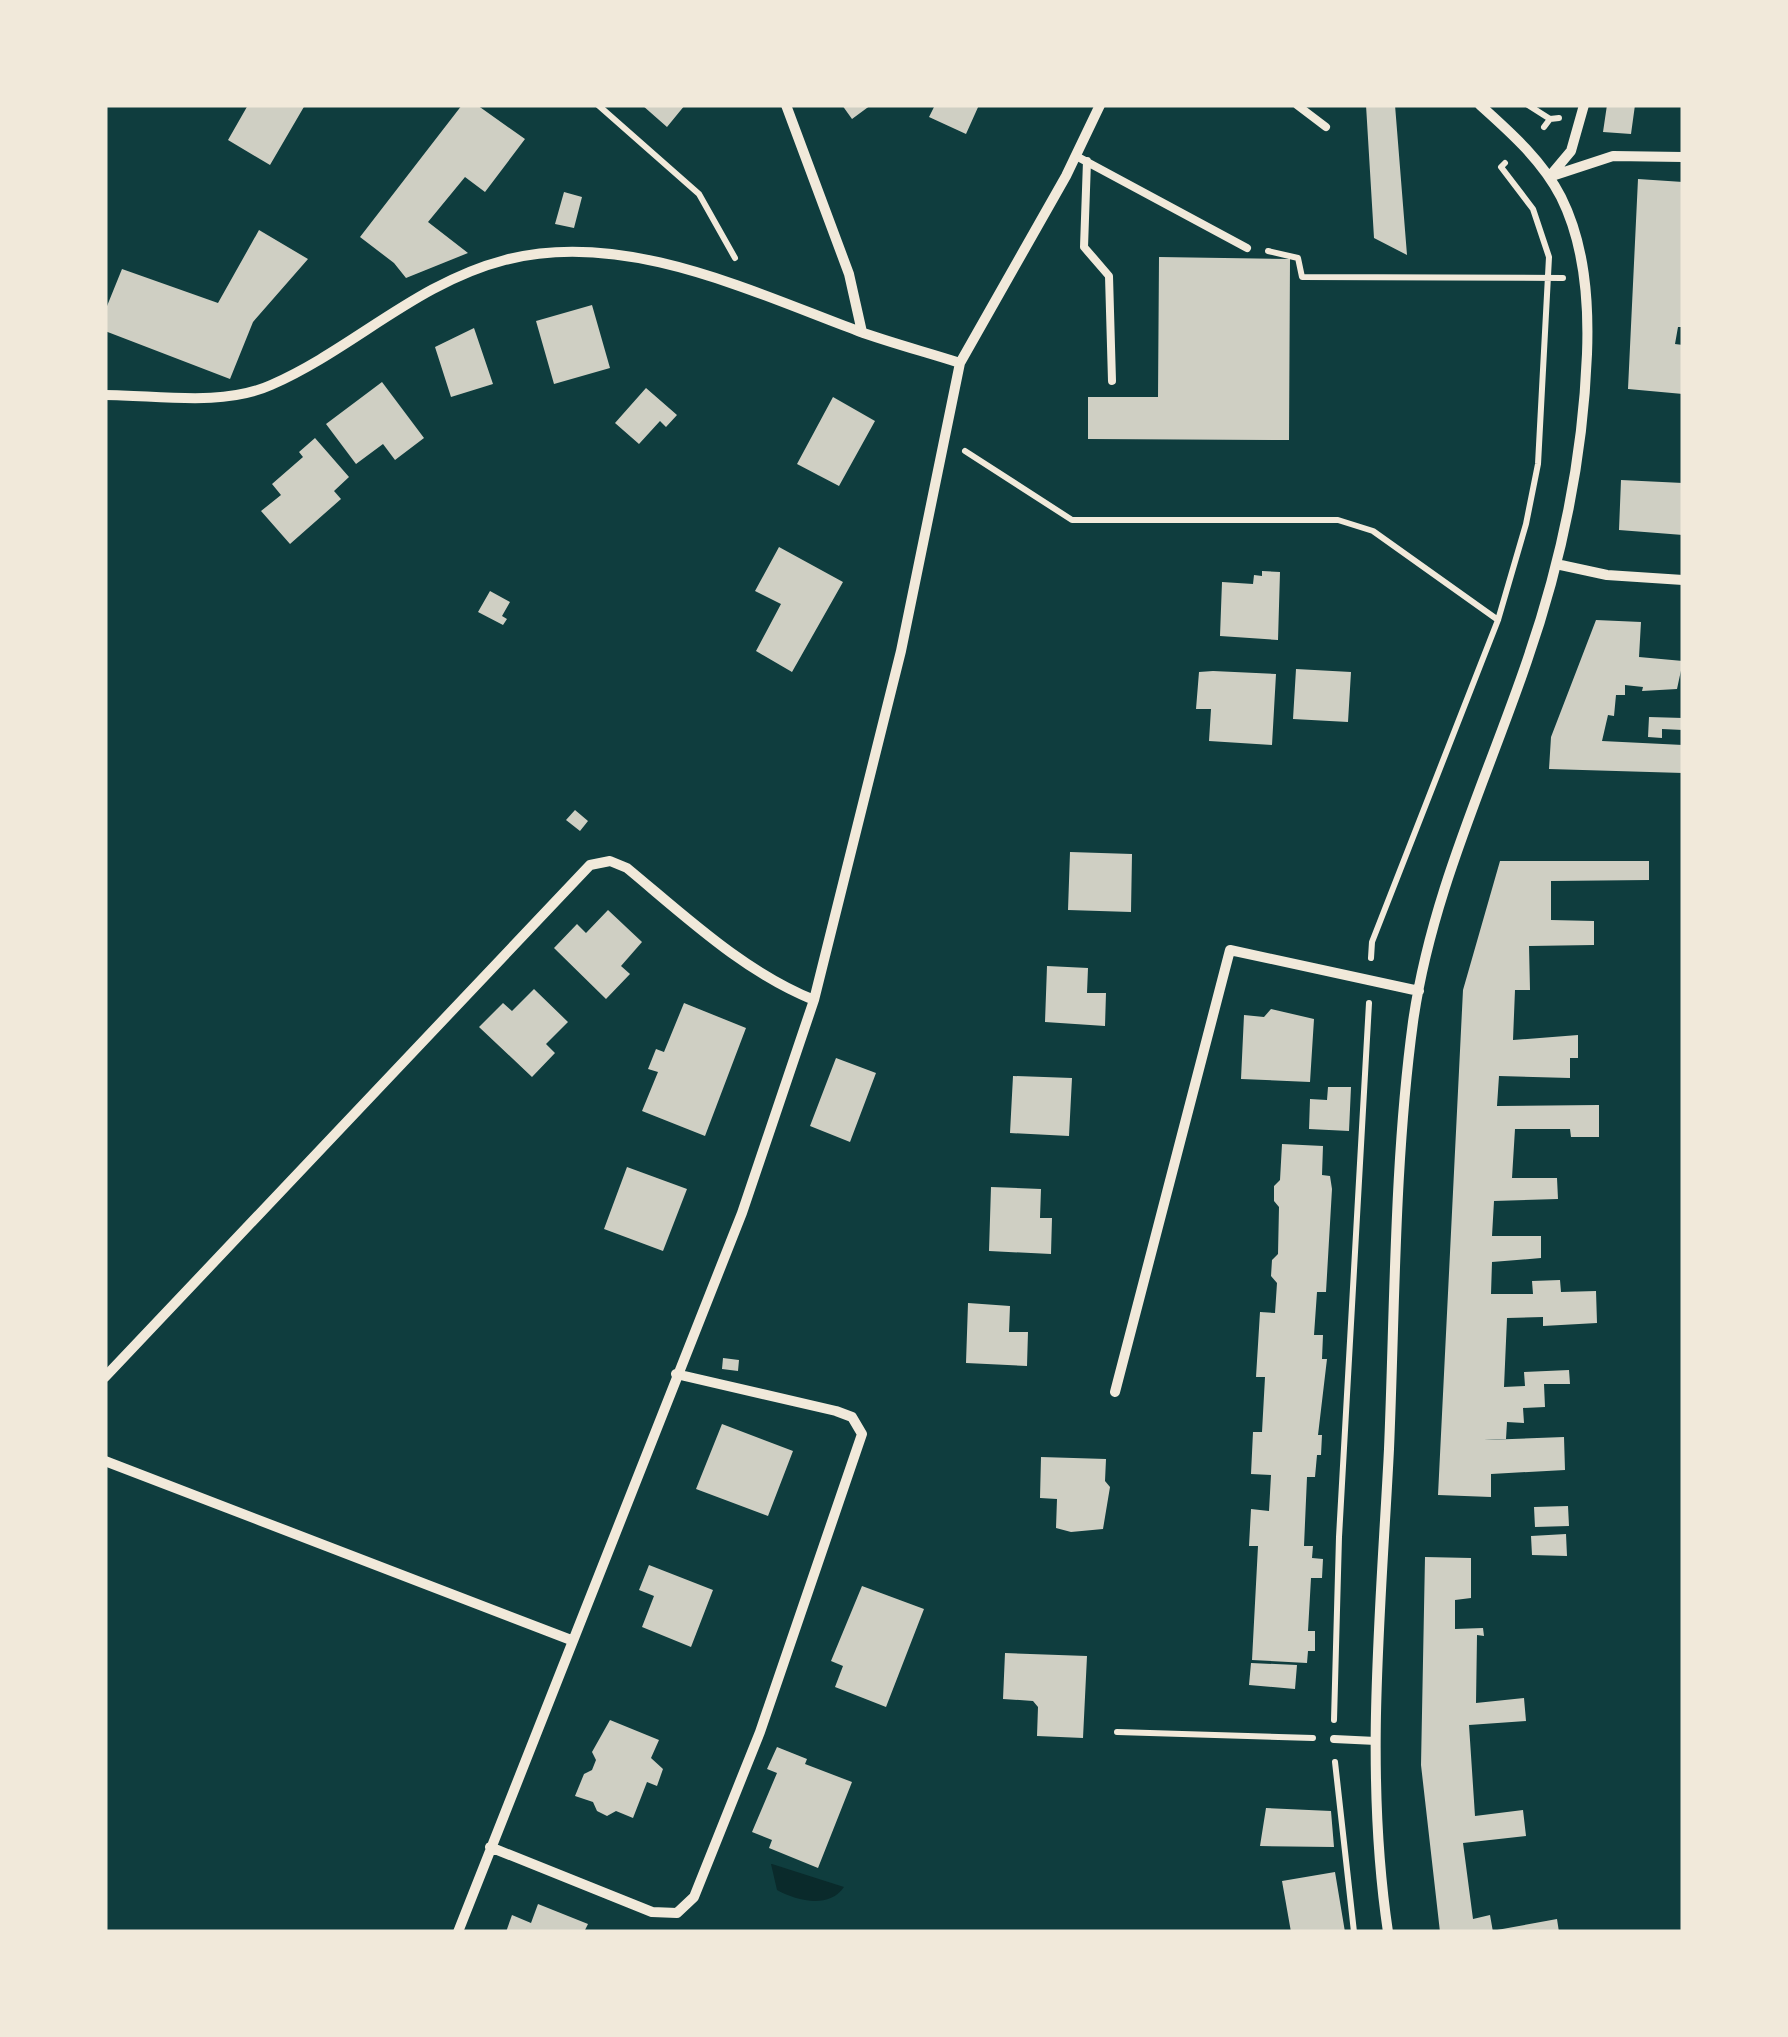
<svg xmlns="http://www.w3.org/2000/svg" width="1788" height="2037" font-family="'Zilla Slab',serif">
	<style>
		.water { fill: #0a2a2b }
		.building { fill: #cfcfc3 }
		.lines { fill: none; stroke-linecap: round; stroke-linejoin: round }
		.path { stroke: #f1e9da; stroke-width: 6 }
		.service { stroke: #f1e9da; stroke-width: 8 }
		.minor { stroke: #f1e9da; stroke-width: 10 }
	</style>
	<rect width="100%" height="100%" fill="#0f3d3e"/>
	<!-- water -->
	<path class="water" d="M771 1864H772L844 1887C829 1909 797 1901 777 1890Z"/>
	<!-- building -->
	<path class="building" d="M248 105H305L270 165 228 140Z
		M462 105H477L525 139 485 192 465 177 428 222 468 253 406 278 394 263 360 237Z
		M642 105H685L667 127Z
		M842 105H871L852 119Z
		M935 105H979L966 134 929 117Z
		M1366 105H1395L1407 255 1374 238Z
		M1607 105H1635L1631 134 1603 132Z
		M1638 179 1683 182V327H1678L1675 344 1683 345V394L1628 389Z
		M564 192 582 197 574 228 555 224Z
		M259 230 308 259 253 322 230 379 105 331V311L122 269 218 303Z
		M1159 257 1290 259 1289 440 1088 439V397H1158Z
		M592 305 610 368 554 384 536 321Z
		M474 328 493 384 451 397 435 347Z
		M382 382 424 438 395 460 383 444 356 464 326 424Z
		M646 388 677 415 666 427 660 421 639 444 615 423Z
		M833 397 875 421 839 486 797 464Z
		M315 438 349 477 334 491 341 499 290 544 261 511 281 495 272 484 303 457 299 452Z
		M1621 480 1683 483V535L1619 530Z
		M779 547 843 582 792 672 756 651 781 604 755 591Z
		M1262 571 1280 572 1278 640 1220 636 1222 582 1253 584 1254 575 1262 576Z
		M490 591 510 602 502 616 507 619 503 625 478 612Z
		M1596 620 1641 622 1639 657 1683 661 1677 689 1642 691 1643 687 1625 685V695H1616L1614 716 1608 715 1602 741 1683 745V773L1549 769 1551 737Z
		M1296 669 1351 672 1348 722 1293 719Z
		M1213 671 1276 674 1272 745 1209 741 1211 709H1196L1199 672Z
		M1649 717 1683 718V730L1662 729V738L1648 737Z
		M575 810 588 821 580 831 566 820Z
		M1070 852 1132 854 1131 912 1068 910Z
		M1500 861H1649V880L1551 881V920L1594 921V945L1529 946 1530 990H1515L1513 1040 1578 1035V1058H1570V1078L1499 1076 1497 1106 1599 1105V1137H1571L1570 1129H1515L1512 1178H1557L1558 1199 1494 1201 1492 1236H1541V1258L1492 1262 1491 1294H1533L1532 1281 1560 1280 1561 1292 1596 1291 1597 1323 1543 1326V1317L1507 1318 1504 1387 1525 1386 1524 1372 1569 1370 1570 1384H1544L1545 1407 1523 1408 1524 1423 1507 1422 1506 1439 1484 1440 1564 1437 1565 1470 1491 1474V1497L1438 1495 1463 990Z
		M608 910 642 942 621 966 630 974 606 999 554 948 577 924 586 933Z
		M1047 966 1088 968 1087 993H1106L1105 1026 1045 1022Z
		M534 989 568 1022 546 1044 555 1053 532 1077 479 1027 503 1003 512 1011Z
		M684 1003 746 1028 705 1136 642 1111 658 1072 648 1069 656 1049 664 1052Z
		M1271 1009 1314 1019 1310 1082 1241 1079 1244 1015 1264 1017Z
		M836 1058 876 1073 850 1142 810 1126Z
		M1013 1076 1072 1078 1069 1136 1010 1133Z
		M1328 1087H1351L1349 1131 1309 1129 1310 1099 1327 1100Z
		M1282 1144 1323 1146 1322 1175 1330 1176 1332 1189 1326 1292H1317L1314 1335H1323L1322 1359H1327L1318 1435H1322L1321 1455H1317L1315 1477H1307L1304 1546H1313L1312 1558 1323 1559 1322 1578H1311L1308 1631H1315V1651H1308L1307 1663 1252 1660 1258 1546H1249L1251 1509 1269 1511 1271 1475 1251 1474 1253 1432H1262L1265 1377H1256L1260 1312 1275 1313 1277 1283 1271 1276 1272 1260 1278 1254 1279 1207 1274 1201V1186L1280 1180Z
		M627 1167 687 1189 663 1251 604 1229Z
		M991 1187 1041 1189 1040 1218H1052L1051 1254 989 1251Z
		M968 1303 1010 1306 1009 1332H1028L1027 1366 966 1363Z
		M723 1358 739 1360 738 1371 722 1369Z
		M722 1424 793 1451 768 1516 696 1489Z
		M1041 1457 1106 1459 1105 1481 1110 1487 1103 1529 1071 1532 1056 1528 1057 1499 1040 1498Z
		M1568 1506 1569 1526 1535 1527 1534 1507Z
		M1566 1534 1567 1556 1532 1555 1531 1536Z
		M1425 1557 1471 1558V1598L1455 1600V1629L1483 1628 1484 1636 1477 1635 1476 1703 1524 1698 1526 1721 1469 1725 1475 1816 1523 1810 1526 1836 1463 1843 1473 1919 1490 1915 1493 1932H1440L1421 1765Z
		M649 1565 713 1590 691 1647 642 1627 654 1596 639 1590Z
		M862 1586 924 1609 886 1707 835 1687 843 1666 831 1661Z
		M1005 1653 1087 1656 1083 1738 1037 1736 1038 1707 1033 1701 1003 1699Z
		M1251 1663 1297 1665 1295 1689 1249 1685Z
		M610 1720 659 1740 651 1758 663 1769 657 1786 647 1782 633 1818 616 1811 607 1816 597 1811 593 1802 575 1796 584 1774 592 1770 596 1760 592 1752Z
		M777 1747 807 1759 805 1764 852 1782 818 1868 769 1848 772 1840 752 1832 777 1773 767 1769Z
		M1266 1808 1331 1811 1334 1847 1260 1846Z
		M1335 1872 1345 1932H1291L1282 1881Z
		M538 1904 588 1924 584 1932H506L512 1915 531 1923Z
		M1557 1919 1559 1932H1497V1930Z"/>
	<g class="lines">
		<!-- path -->
		<path class="path" d="M598 105 699 194 735 258
			M1528 105 1550 119
			M1544 127 1550 119 1559 118
			M1268 251 1298 258 1302 277 1563 278
			M965 451 1072 520H1338L1373 531 1498 620
			M1371 958 1372 942 1498 620 1526 524 1538 464 1549 257 1533 209 1501 167 1505 163
			M1334 1720 1339 1537 1369 1003
			M1117 1732 1313 1738
			M1335 1762 1354 1932"/>
		<!-- service -->
		<path class="service" d="M1297 105 1326 127
			M1076 156 1247 248
			M1087 161 1084 247 1109 276 1112 381
			M1334 1739 1376 1741"/>
		<!-- minor -->
		<path class="minor" d="M786 105 849 274 862 332
			M1550 176 1571 151 1584 105
			M1549 177 1613 156 1683 157
			M105 395C157 395 222 407 271 385 353 349 416 283 505 260 623 229 750 291 858 331 891 343 926 352 960 363
			M1556 564 1607 575 1683 580
			M105 1377 590 865 610 861 627 868C685 916 744 972 814 1000
			M1115 1392 1230 950 1419 991
			M105 1461 571 1640
			M490 1847 652 1912 677 1913 694 1897 760 1732 862 1434 852 1417 836 1411 676 1374
			M458 1932 742 1213 814 1000 901 651 960 363 1066 176 1100 105
			M1388 1932C1364 1772 1381 1609 1389 1449 1395 1307 1394 1163 1413 1022 1431 895 1486 781 1527 661 1561 563 1583 458 1587 354 1589 301 1585 245 1561 197 1542 160 1510 132 1480 105"/>
	</g>
	<!-- border -->
	<rect width="1788" height="2037" fill="none" stroke="#f1e9da" stroke-width="215"/>
</svg>
